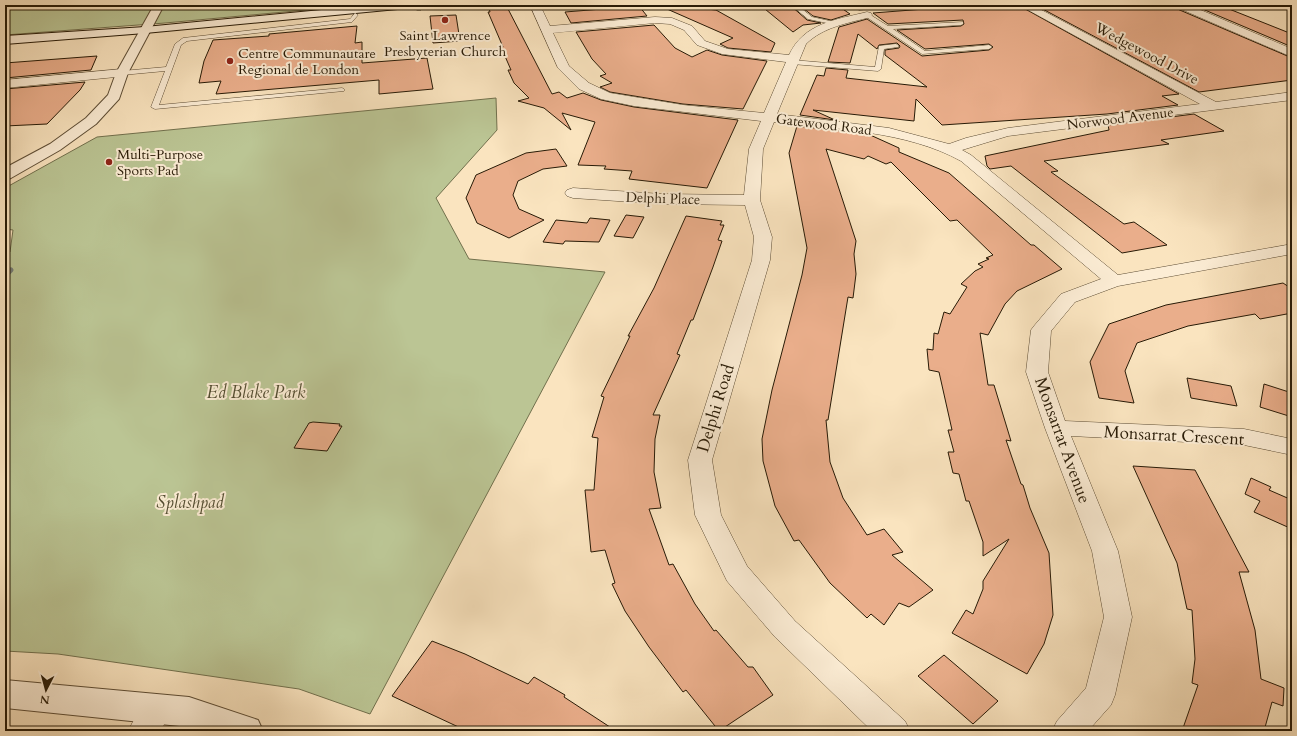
<svg xmlns="http://www.w3.org/2000/svg" width="1297" height="736" font-family="Cardo,serif">
	<style>
		.green { fill: #bbc594; stroke: #71704d }
		.lines { fill: none; stroke-linecap: round; stroke-linejoin: round }
		.stream { stroke: #737b74; stroke-width: 5 }
		.building { fill: #eaae8b; stroke: #271a06 }
		.service-casing { stroke: #5c4c34; stroke-width: 1 }
		.minor-casing { stroke: #5c4c34; stroke-width: 1 }
		.tertiary-casing { stroke: #5c4c34; stroke-width: 2 }
		.secondary-casing { stroke: #271a06; stroke-width: 2 }
		.service { fill: #fcedd5; fill-rule: evenodd }
		.minor { fill: #fcedd5; fill-rule: evenodd }
		.tertiary { fill: #fcedd5; fill-rule: evenodd }
		.secondary { fill: #fcedd5; fill-rule: evenodd }
		.poi-dot { fill: #8f2418; stroke: #fcedd5; stroke-width: 1.5 }
		.labels { text-anchor: middle; stroke-width: 4; stroke-linejoin: round; paint-order: stroke }
		.far-poi-label { font-size: 14px; fill: #271a06; stroke: #fcedd5; text-anchor: start }
		.far-street-label { font-size: 14px; fill: #271a06; stroke: #fcedd5 }
		.park-label { font-size: 17px; font-style: italic; fill: #534d31; stroke: #fcedd5 }
		.street-label { font-size: 17px; fill: #271a06; stroke: #fcedd5 }
	</style>
	<rect width="100%" height="100%" fill="#fae4bf"/>
	<filter id="stains"><feTurbulence type="fractalNoise" baseFrequency=".005" numOctaves="4"/><feColorMatrix values="0 0 0 0 .2 0 0 0 0 .09 0 0 0 0 .02 0 0 0 .5 -.17"/></filter>
	<radialGradient id="worn" r=".72"><stop offset=".6" stop-color="#630" stop-opacity="0"/><stop offset="1" stop-color="#630" stop-opacity=".3"/></radialGradient>
	<!-- green -->
	<path class="green" d="M5 5H360L165 23 5 35Z
		M496 98 497 130 436 198 469 259 605 272 370 714 299 689 58 654 5 651V255L10 252 13 230 5 229V188L97 137Z"/>
	<g class="lines">
		<!-- stream -->
		<path class="stream" d="M5 276 11 270"/>
	</g>
	<!-- building -->
	<path class="building" d="M668 5 716 10 775 43 771 52 728 48 720 44 733 38 667 9Z
		M760 5H790L807 20 821 23 803 25 793 32Z
		M799 5H837L850 14 831 20 813 16Z
		M976 5H1018L1179 94 1162 96 1178 105 1107 114 942 125 916 99 914 121 813 110 835 120 800 115 817 75 824 76 826 68 848 70 846 78 927 87 885 55V50L899 48 900 46 897 43 879 45 877 49 858 34 850 63 828 62 839 27 867 19 922 56 989 50 993 47 989 44 925 49 897 30 961 26 964 24 963 20 888 24 873 13Z
		M1035 5H1174L1175 8 1292 58V80L1199 92Z
		M1193 5H1219L1292 34V47Z
		M639 6 647 16 571 23 565 12Z
		M507 7 552 94 559 92 567 98 583 93 601 100 634 107 738 120 707 188 629 179 632 171 604 169 606 166 578 165 595 122 562 113 571 130 544 108 518 101 529 98 514 83 508 70H511L501 47H503L488 12H490L489 8Z
		M456 15 460 41 433 43 430 16Z
		M654 25 675 48 692 57 707 50 722 55 767 61 743 109 683 104 610 92 600 87 612 83 600 76 606 74 592 59 576 32Z
		M357 26 355 43 362 42V63L427 58 433 89 379 94V80L216 94 221 81 199 83 204 61 213 40 269 36V34Z
		M97 56 91 70 5 78V63Z
		M85 82 80 90 47 124 5 126V89Z
		M1194 114 1224 131 1161 140 1169 144 1044 161 1058 171 1051 172 1124 224 1134 222 1167 245 1122 253 1011 166 990 169 987 166 985 156 1109 130 1108 125Z
		M797 126 868 134 899 148V152L949 173 1031 245H1034L1062 269 1017 291 1005 304 988 335 980 333 988 385H994L1011 441 1006 440 1021 484 1023 485 1030 508 1049 553 1053 615 1044 644 1027 674 952 633 966 610 973 614 983 589V581L1009 539 983 556V542L969 501H966L959 474 953 473 948 452H954L948 430H952L939 372 929 370 927 349 933 350 934 333 938 334 944 312 950 314 967 287 961 284 975 271 983 267 978 264 989 259 986 258 993 255 957 220 950 221 891 162 886 164 868 156 864 159 826 149 856 241 854 254 856 274 853 298 848 297 828 420H826L830 462 843 498 867 535 884 529 903 552 892 555 933 590 909 607 899 603 884 625 871 614 867 618 830 583 799 540 794 541 775 506 763 461 762 439 772 390 802 275 807 248 789 153Z
		M556 149 567 166 543 169 518 181 513 195 519 209 544 220 509 238 477 223 466 198 476 175 526 153Z
		M626 215 644 217 633 238 614 236Z
		M686 216 722 221 720 225H724L718 240 722 241 713 267 693 320H691L677 354 680 355 653 415H660L655 439 654 472 661 508 649 509 669 565 673 564 695 604 714 631 716 630 748 667H753L773 695 719 731 686 690 683 692 649 647 625 611 612 584 615 583 605 550 591 552 585 490H594L598 438 592 437 604 397 601 396 630 336H628L654 288Z
		M590 218 610 220 599 242 565 241 563 244 543 242 556 220 587 223Z
		M1283 283 1292 289V313L1260 319 1255 314 1188 326 1137 343 1125 371 1134 403 1099 398 1090 362 1109 324 1166 305Z
		M1187 378 1231 386 1237 406 1191 398Z
		M1264 384 1292 393V417L1260 407Z
		M313 422 340 424 339 426H342L327 451 294 448 309 423Z
		M1133 466 1195 470 1249 572H1239L1255 630 1261 679 1284 688 1283 706 1272 702 1264 731H1182L1198 685 1192 683 1195 659 1192 610 1187 609 1177 563Z
		M1251 478 1271 487 1269 490 1292 500V529L1254 512 1260 501 1245 494Z
		M432 641 465 654 528 684 534 677 565 695 564 697 616 731H467L392 696Z
		M944 655 998 701 973 724 918 676Z"/>
	<g class="lines">
		<!-- service casing -->
		<g class="service-casing">
			<path id="service" d="M415 5H421V10H417Z
				M791 5H797L812 17 839 23 836 25 808 19Z
				M878 5H904L859 10 856 8Z
				M355 13 358 15 352 22 187 41 181 45 159 105 342 88 344 89V91L155 109 151 107 165 71 122 75 119 73 122 71 166 67 175 44 183 38 350 19Z
				M865 14H869L888 26 963 22V24L961 25 893 29 925 51 989 45 992 47 989 49 922 54 865 16Z
				M896 44 899 46 898 47 884 49 881 69 878 71 792 64 789 62 792 60 875 67 879 46Z"/>
		</g>
		<!-- minor casing -->
		<g class="minor-casing">
			<path id="minor" d="M530 5H540L550 26 655 17 672 18 692 26 705 41 728 49 789 55C804 23 835 20 867 12L871 13 872 15 871 17C848 23 823 27 806 44L777 114 889 128 949 144 966 138 1008 128 1200 104 1019 5H1032L1216 102 1292 92V100L1008 136 962 150 971 155 1118 275 1292 244V254L1118 286 1075 302 1051 331 1048 372 1065 421 1244 429 1292 439V455L1244 445 1071 436 1118 551 1132 617 1115 695 1111 705 1088 731H1052L1057 721 1086 688 1104 617 1092 551 1045 428 1026 372 1031 330 1034 326 1061 294 1101 279 961 161C907 131 834 129 774 122L763 149 760 200 772 237 770 260 712 460 721 515 747 566 795 621 905 721 910 731H872L775 637 727 581 695 515 688 460 752 260 754 237 745 205 662 204 573 198 567 196 565 193 567 190 573 188 662 194 744 195 749 149 761 121 634 106 601 99 579 89 558 68ZM655 23 670 24 684 30 697 45 722 54 786 62 764 113 683 105 610 93 589 83 569 66 553 33Z
				M1175 5H1189L1292 49V57L1176 7Z
				M122 69 126 70 128 73 126 76 5 88V80Z
				M156 695 167 699 171 709 161 731H128L145 699Z"/>
		</g>
		<!-- tertiary casing -->
		<g class="tertiary-casing">
			<path id="tertiary" d="M154 5H164L128 73 119 99 96 124 60 150 11 178 5 180V168L50 144 86 118 108 95 116 73Z
				M5 680 189 697 258 720 263 731H201L189 727 5 708Z"/>
		</g>
		<!-- secondary casing -->
		<g class="secondary-casing">
			<path id="secondary" d="M373 5H413L408 8 145 33 5 44V36L145 27Z"/>
		</g>
		<!-- service -->
		<use href="#service" class="service"/>
		<!-- minor -->
		<use href="#minor" class="minor"/>
		<!-- tertiary -->
		<use href="#tertiary" class="tertiary"/>
		<!-- secondary -->
		<use href="#secondary" class="secondary"/>
	</g>
	<!-- markers -->
	<g class="poi-dot">
		<circle cx="445" cy="20" r="4"/>
		<circle cx="230" cy="61" r="4"/>
		<circle cx="109" cy="162" r="4"/>
	</g>
	<g class="labels">
		<!-- far-poi labels -->
		<g class="far-poi-label">
			<text x="445" y="40" text-anchor="middle">Saint Lawrence<tspan x="445" dy="16">Presbyterian Church</tspan></text>
			<text x="238" y="58">Centre Communautare<tspan x="238" dy="16">Regional de London</tspan></text>
			<text x="117" y="159">Multi-Purpose<tspan x="117" dy="16">Sports Pad</tspan></text>
		</g>
		<!-- far-street labels -->
		<g class="far-street-label">
			<text transform="translate(1147 53) rotate(28)" y="5">Wedgewood Drive</text>
			<text transform="translate(1120 118) rotate(-7)" y="5">Norwood Avenue</text>
			<text transform="translate(824 124) rotate(7)" y="5">Gatewood Road</text>
			<text transform="translate(663 198) rotate(2)" y="5">Delphi Place</text>
		</g>
		<!-- park labels -->
		<g class="park-label">
			<text x="256" y="398">Ed Blake Park</text>
			<text x="190" y="508">Splashpad</text>
		</g>
		<!-- street labels -->
		<g class="street-label">
			<text transform="translate(715 408) rotate(-73)" y="6">Delphi Road</text>
			<text transform="translate(1174 435) rotate(3)" y="6">Monsarrat Crescent</text>
			<text transform="translate(1063 440) rotate(70)" y="6">Monsarrat Avenue</text>
		</g>
	</g>
	<!-- margin -->
	<rect width="1297" height="736" fill="none" stroke="#fae4bf" stroke-width="20"/>
	<rect x="6" y="6" width="1285" height="724" fill="none" stroke="#271a06" stroke-width="2"/>
	<rect x="10" y="10" width="1277" height="716" fill="none" stroke="#271a06"/>
	<!-- north arrow -->
	<g transform="translate(46 690) rotate(186)" stroke="#fcedd5" stroke-width="3" paint-order="stroke">
	<path d="M0-3L7 15L0 10L-7 15Z" fill="#271a06"/>
	<text y="-6" font-size="11" font-weight="bold" text-anchor="middle" fill="#271a06">N</text>
	</g>
	<rect width="100%" height="100%" filter="url(#stains)"/>
	<rect width="100%" height="100%" fill="url(#worn)"/>
</svg>
